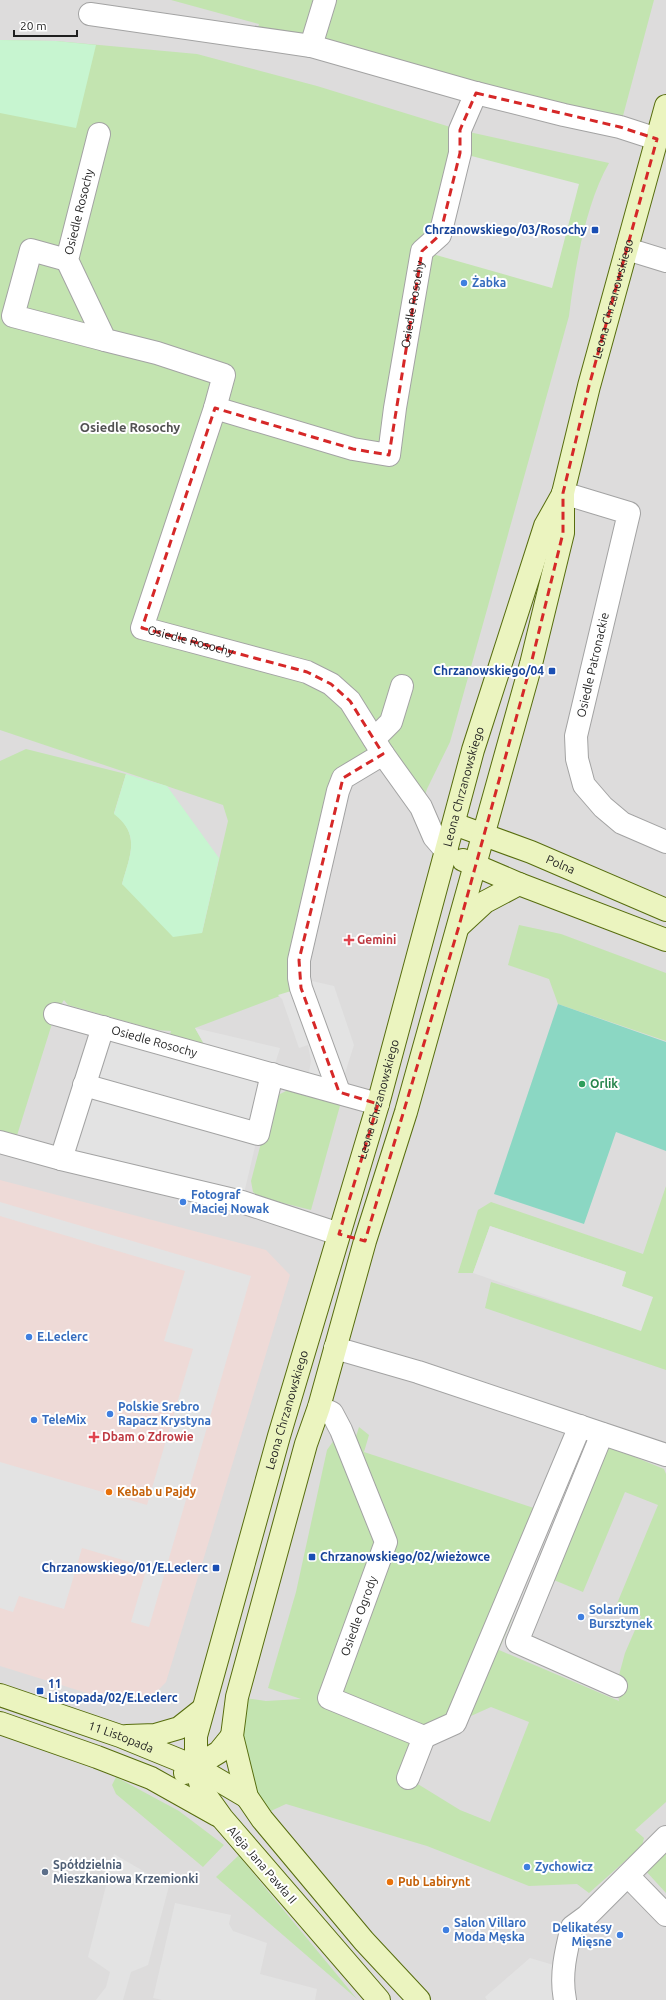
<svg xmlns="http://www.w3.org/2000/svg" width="666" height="2000" font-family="Ubuntu,sans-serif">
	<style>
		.residential { fill: #dddcdc }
		.commercial { fill: #eedad7 }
		.grass { fill: #c3e4b0; fill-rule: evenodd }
		.park { fill: #c7f5d0 }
		.pitch { fill: #8bd7c3 }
		.parking { fill: #e3e3e3 }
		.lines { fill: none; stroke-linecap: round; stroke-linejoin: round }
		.street-casing { stroke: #a3a3a3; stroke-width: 24 }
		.secondary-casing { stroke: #576d0e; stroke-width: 24 }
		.street { stroke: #fff; stroke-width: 22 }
		.secondary { stroke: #ebf4bf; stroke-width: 22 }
		.marked { fill: none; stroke: #d62828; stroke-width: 3; stroke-dasharray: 8 5; stroke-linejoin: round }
		.transit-dot { fill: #1a4fb4; stroke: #fff; stroke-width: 1.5 }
		.shop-dot { fill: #3f7fe0; stroke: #fff; stroke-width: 1.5 }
		.health-dot { fill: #e0444e; stroke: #fff; stroke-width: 1.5 }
		.leisure-dot { fill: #2e9e5b; stroke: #fff; stroke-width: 1.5 }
		.food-dot { fill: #e8710a; stroke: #fff; stroke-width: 1.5 }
		.service-dot { fill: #5c6f8a; stroke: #fff; stroke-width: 1.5 }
		.labels { text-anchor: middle; stroke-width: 4; stroke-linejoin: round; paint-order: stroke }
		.street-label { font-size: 12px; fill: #1f1f1f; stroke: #fff }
		.transit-label { font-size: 12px; font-weight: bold; fill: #164399; stroke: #fff; text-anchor: end }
		.shop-label { font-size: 12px; font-weight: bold; fill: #366cbe; stroke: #fff; text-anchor: start }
		.health-label { font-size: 12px; font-weight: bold; fill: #be3a42; stroke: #fff; text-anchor: start }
		.leisure-label { font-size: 12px; font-weight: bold; fill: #27864d; stroke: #fff; text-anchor: start }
		.food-label { font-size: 12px; font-weight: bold; fill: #c56008; stroke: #fff; text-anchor: start }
		.service-label { font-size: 12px; font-weight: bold; fill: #4e5e75; stroke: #fff; text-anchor: start }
		.neighbourhood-label { font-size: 13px; font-weight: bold; fill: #525252; stroke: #fff }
	</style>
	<rect width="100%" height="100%" fill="#efede6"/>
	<!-- residential -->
	<path class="residential" d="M0 0H666V2000H0Z"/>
	<!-- commercial -->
	<path class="commercial" d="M0 1180 266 1250 290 1275 166 1682 147 1702 106 1699 0 1666Z"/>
	<!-- grass -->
	<path class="grass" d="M171 0H654L620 127 255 38 259 24Z
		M0 40 56 41 197 54 317 86 460 130 609 163C585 205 575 268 569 316L450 742 427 789 421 807 383 754 343 778 301 988 195 1028 211 1057 167 1045 171 1031 156 1030 68 1005 64 1000 55 1014 14 1145 0 1142V761L26 749 126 774 114 813C141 835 130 855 122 884L202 933 228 821 223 805 0 730Z
		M519 925 561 934 666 973V1041L558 1004 549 979 508 965Z
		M290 1089 341 1102 311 1210 259 1197 253 1192 251 1181 271 1105 276 1096Z
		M666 1186V1370L485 1308 491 1282 641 1330 621 1286 626 1272 490 1226 473 1273H458L478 1210 491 1202 643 1254Z
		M359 1427 369 1435 364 1452 543 1511 501 1613 512 1619 499 1650 619 1701 616 1686 625 1653 641 1616 616 1606 658 1505 625 1492 583 1592 544 1576 608 1446 664 1469 666 1474V1802L635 1830 644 1838 642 1846 589 1893 577 1884 529 1886 427 1846 286 1804 273 1810 262 1819 247 1797 237 1697 266 1701 301 1699 268 1688 296 1592 327 1450 341 1430 351 1452ZM491 1707 529 1722 490 1822 460 1810 408 1778 424 1737Z
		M116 1777 179 1811 224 1845 203 1867 116 1794 112 1785Z
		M666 1849V1893L644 1869Z
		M238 1856H239L357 1999 216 1877Z"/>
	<!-- park -->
	<path class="park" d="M0 40 56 41 96 45 76 128 0 113Z
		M126 774 167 786 219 858 202 933 173 937 122 884C130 855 141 835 114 814Z"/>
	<!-- pitch -->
	<path class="pitch" d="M558 1004 666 1042V1151L616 1132 584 1224 494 1194Z"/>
	<!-- parking -->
	<path class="parking" d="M460 153 579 184 552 288 422 251Z
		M299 978 334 986 354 1045 339 1092 307 1084 311 1061 308 1045 299 1048 282 999 278 995 301 988Z
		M103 1027 211 1056 195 1028 280 1048 272 1074 242 1202 61 1159Z
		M0 1202 251 1276 149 1627 131 1622 147 1567 82 1548 64 1609 19 1596 13 1612 0 1608V1462L147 1505 193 1349 164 1341 185 1271 0 1216Z
		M490 1226 626 1272 622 1286 653 1297 641 1331 473 1273Z
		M114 1854 169 1886 148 1965 131 1972 123 2000H96L106 1987 110 1972 88 1957Z
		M175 1903 231 1915 229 1924 233 1931 267 1943 260 1974 317 1989 315 2000H162L153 1998Z
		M530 1958 557 1966 554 2000H487L485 1997Z"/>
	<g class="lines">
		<!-- street casing -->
		<g class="street-casing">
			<g id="street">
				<path d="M90 14 311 46 476 93 564 115 620 127 657 139"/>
				<path d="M311 46 325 0"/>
				<path id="s1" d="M99 134 67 260 105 340 157 353 224 375 215 408 142 628 307 672 331 684 350 701 383 754 421 807 434 837 447 852"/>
				<path d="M627 249 666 261"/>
				<path d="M67 260 31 250 13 316 105 340"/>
				<path id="s2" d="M215 408 353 449 389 455 395 408 422 251 440 235 460 153V130L476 93"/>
				<path d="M563 493 629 513 576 736 577 759 584 785 603 807 622 823 666 842"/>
				<path d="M374 739 391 722 402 686"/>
				<path id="s3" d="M55 1014 378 1104"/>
				<path d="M84 1085 258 1134 272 1074"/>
				<path d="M339 1092 301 988 299 978V960L338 791 343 778 383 754"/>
				<path d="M0 1142 61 1159 242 1202 339 1234"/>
				<path d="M61 1159 103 1027"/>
				<path d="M335 1348 418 1372 666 1455"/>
				<path d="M319 1407 332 1413 341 1430 386 1542 329 1698 424 1737 408 1778"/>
				<path d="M602 1434 517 1642 616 1686"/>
				<path d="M424 1737 455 1723 580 1426"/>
				<path d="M628 1876 666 1915"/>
				<path d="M565 2000C560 1975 566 1951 572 1927L587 1916 666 1837"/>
			</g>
		</g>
		<!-- secondary casing -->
		<g class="secondary-casing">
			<g id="secondary">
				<path id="s4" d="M454 824 531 852 666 910"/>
				<path d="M463 860 519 884 666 940"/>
				<path d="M459 926 485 902 519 884"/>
				<path id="s5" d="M0 1695 120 1736 196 1767 247 1797"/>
				<path d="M0 1723 97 1757 151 1778 217 1815"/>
				<path d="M127 1736 155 1735 179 1728 203 1709"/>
				<path d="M185 1773 219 1752 232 1736"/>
				<path id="s6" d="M379 2000 222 1818 202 1790 196 1767V1736L279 1436 378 1104 473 750 545 526 563 494"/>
				<path id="s7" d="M419 2000 364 1941 262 1819 247 1797 232 1736 237 1697 306 1444 319 1407 365 1241 406 1112 531 664 563 533V493L589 386 666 106"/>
			</g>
		</g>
		<!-- street -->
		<use href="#street" class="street"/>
		<!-- secondary -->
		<use href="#secondary" class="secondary"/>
	</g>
	<!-- marked area -->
	<path class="marked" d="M476 93 620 127 657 139 589 386 563 493V533L531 664 459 926 365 1241 339 1234 378 1104 339 1092 301 988 299 960 343 778 383 754 350 701 331 684 307 672 142 628 215 408 353 449 389 455 422 251 440 235 460 153V130Z"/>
	<!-- markers -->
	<g class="transit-dot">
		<rect x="591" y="226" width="8" height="8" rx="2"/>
		<rect x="548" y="667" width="8" height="8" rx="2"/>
		<rect x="308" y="1553" width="8" height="8" rx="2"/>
		<rect x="212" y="1564" width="8" height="8" rx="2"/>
		<rect x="36" y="1687" width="8" height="8" rx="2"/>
	</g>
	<g class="shop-dot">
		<circle cx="464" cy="283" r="4"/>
		<circle cx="183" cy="1202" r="4"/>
		<circle cx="29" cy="1337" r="4"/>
		<circle cx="110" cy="1414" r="4"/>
		<circle cx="34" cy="1420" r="4"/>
		<circle cx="581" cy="1617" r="4"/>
		<circle cx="527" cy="1867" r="4"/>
		<circle cx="446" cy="1930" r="4"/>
		<circle cx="620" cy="1935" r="4"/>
	</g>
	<g class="health-dot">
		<path d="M347 934h4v4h4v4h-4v4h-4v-4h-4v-4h4z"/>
		<path d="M92 1431h4v4h4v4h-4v4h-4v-4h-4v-4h4z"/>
	</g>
	<circle class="leisure-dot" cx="582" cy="1084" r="4"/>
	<g class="food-dot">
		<circle cx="109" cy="1492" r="4"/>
		<circle cx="390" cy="1882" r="4"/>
	</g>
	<circle class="service-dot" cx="45" cy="1872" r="4"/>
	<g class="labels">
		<!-- street labels -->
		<g class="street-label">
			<text transform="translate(79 212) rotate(-76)" y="4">Osiedle Rosochy</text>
			<text dy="4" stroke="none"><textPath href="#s7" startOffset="1818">Leona Chrzanowskiego</textPath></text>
			<text dy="4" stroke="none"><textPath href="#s2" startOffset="333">Osiedle Rosochy</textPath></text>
			<text dy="4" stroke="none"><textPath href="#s1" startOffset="659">Osiedle Rosochy</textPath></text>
			<text transform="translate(593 665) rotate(-77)" y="4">Osiedle Patronackie</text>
			<text dy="4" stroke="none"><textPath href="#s6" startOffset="1316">Leona Chrzanowskiego</textPath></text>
			<text dy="4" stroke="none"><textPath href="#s4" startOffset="114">Polna</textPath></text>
			<text dy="4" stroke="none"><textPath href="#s3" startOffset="103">Osiedle Rosochy</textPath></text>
			<text dy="4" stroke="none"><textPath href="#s6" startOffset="992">Leona Chrzanowskiego</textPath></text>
			<text dy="4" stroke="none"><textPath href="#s6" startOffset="668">Leona Chrzanowskiego</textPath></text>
			<text transform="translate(359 1616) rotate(-70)" y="4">Osiedle Ogrody</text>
			<text dy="4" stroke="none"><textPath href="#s5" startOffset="128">11 Listopada</textPath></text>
			<text transform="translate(262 1865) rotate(49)" y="4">Aleja Jana Pawła II</text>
		</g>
		<!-- transit labels -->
		<g class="transit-label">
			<text x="587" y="234">Chrzanowskiego/03/Rosochy</text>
			<text x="544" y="675">Chrzanowskiego/04</text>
			<text x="320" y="1561" text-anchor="start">Chrzanowskiego/02/wieżowce</text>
			<text x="208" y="1572">Chrzanowskiego/01/E.Leclerc</text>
			<text x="48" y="1688" text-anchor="start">11<tspan x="48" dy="14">Listopada/02/E.Leclerc</tspan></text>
		</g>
		<!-- shop labels -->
		<g class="shop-label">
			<text x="472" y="287">Żabka</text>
			<text x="191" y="1199">Fotograf<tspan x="191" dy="14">Maciej Nowak</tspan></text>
			<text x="37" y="1341">E.Leclerc</text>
			<text x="118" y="1411">Polskie Srebro<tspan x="118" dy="14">Rapacz Krystyna</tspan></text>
			<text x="42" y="1424">TeleMix</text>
			<text x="589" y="1614">Solarium<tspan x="589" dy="14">Bursztynek</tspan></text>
			<text x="535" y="1871">Zychowicz</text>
			<text x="454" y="1927">Salon Villaro<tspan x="454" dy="14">Moda Męska</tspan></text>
			<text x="612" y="1932" text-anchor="end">Delikatesy<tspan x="612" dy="14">Mięsne</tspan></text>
		</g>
		<!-- health labels -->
		<g class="health-label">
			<text x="357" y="944">Gemini</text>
			<text x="102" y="1441">Dbam o Zdrowie</text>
		</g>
		<!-- leisure labels -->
		<g class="leisure-label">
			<text x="590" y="1088">Orlik</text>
		</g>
		<!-- food labels -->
		<g class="food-label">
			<text x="117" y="1496">Kebab u Pajdy</text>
			<text x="398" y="1886">Pub Labirynt</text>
		</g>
		<!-- service labels -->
		<g class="service-label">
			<text x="53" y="1869">Spółdzielnia<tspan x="53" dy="14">Mieszkaniowa Krzemionki</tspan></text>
		</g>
		<!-- neighbourhood labels -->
		<g class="neighbourhood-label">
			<text x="130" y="432">Osiedle Rosochy</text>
		</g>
	</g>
	<!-- scale -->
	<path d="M14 30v6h63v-6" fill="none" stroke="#1f1f1f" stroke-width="2"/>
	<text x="20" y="30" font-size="12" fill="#1f1f1f" stroke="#ffffff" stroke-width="3" paint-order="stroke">20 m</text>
</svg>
